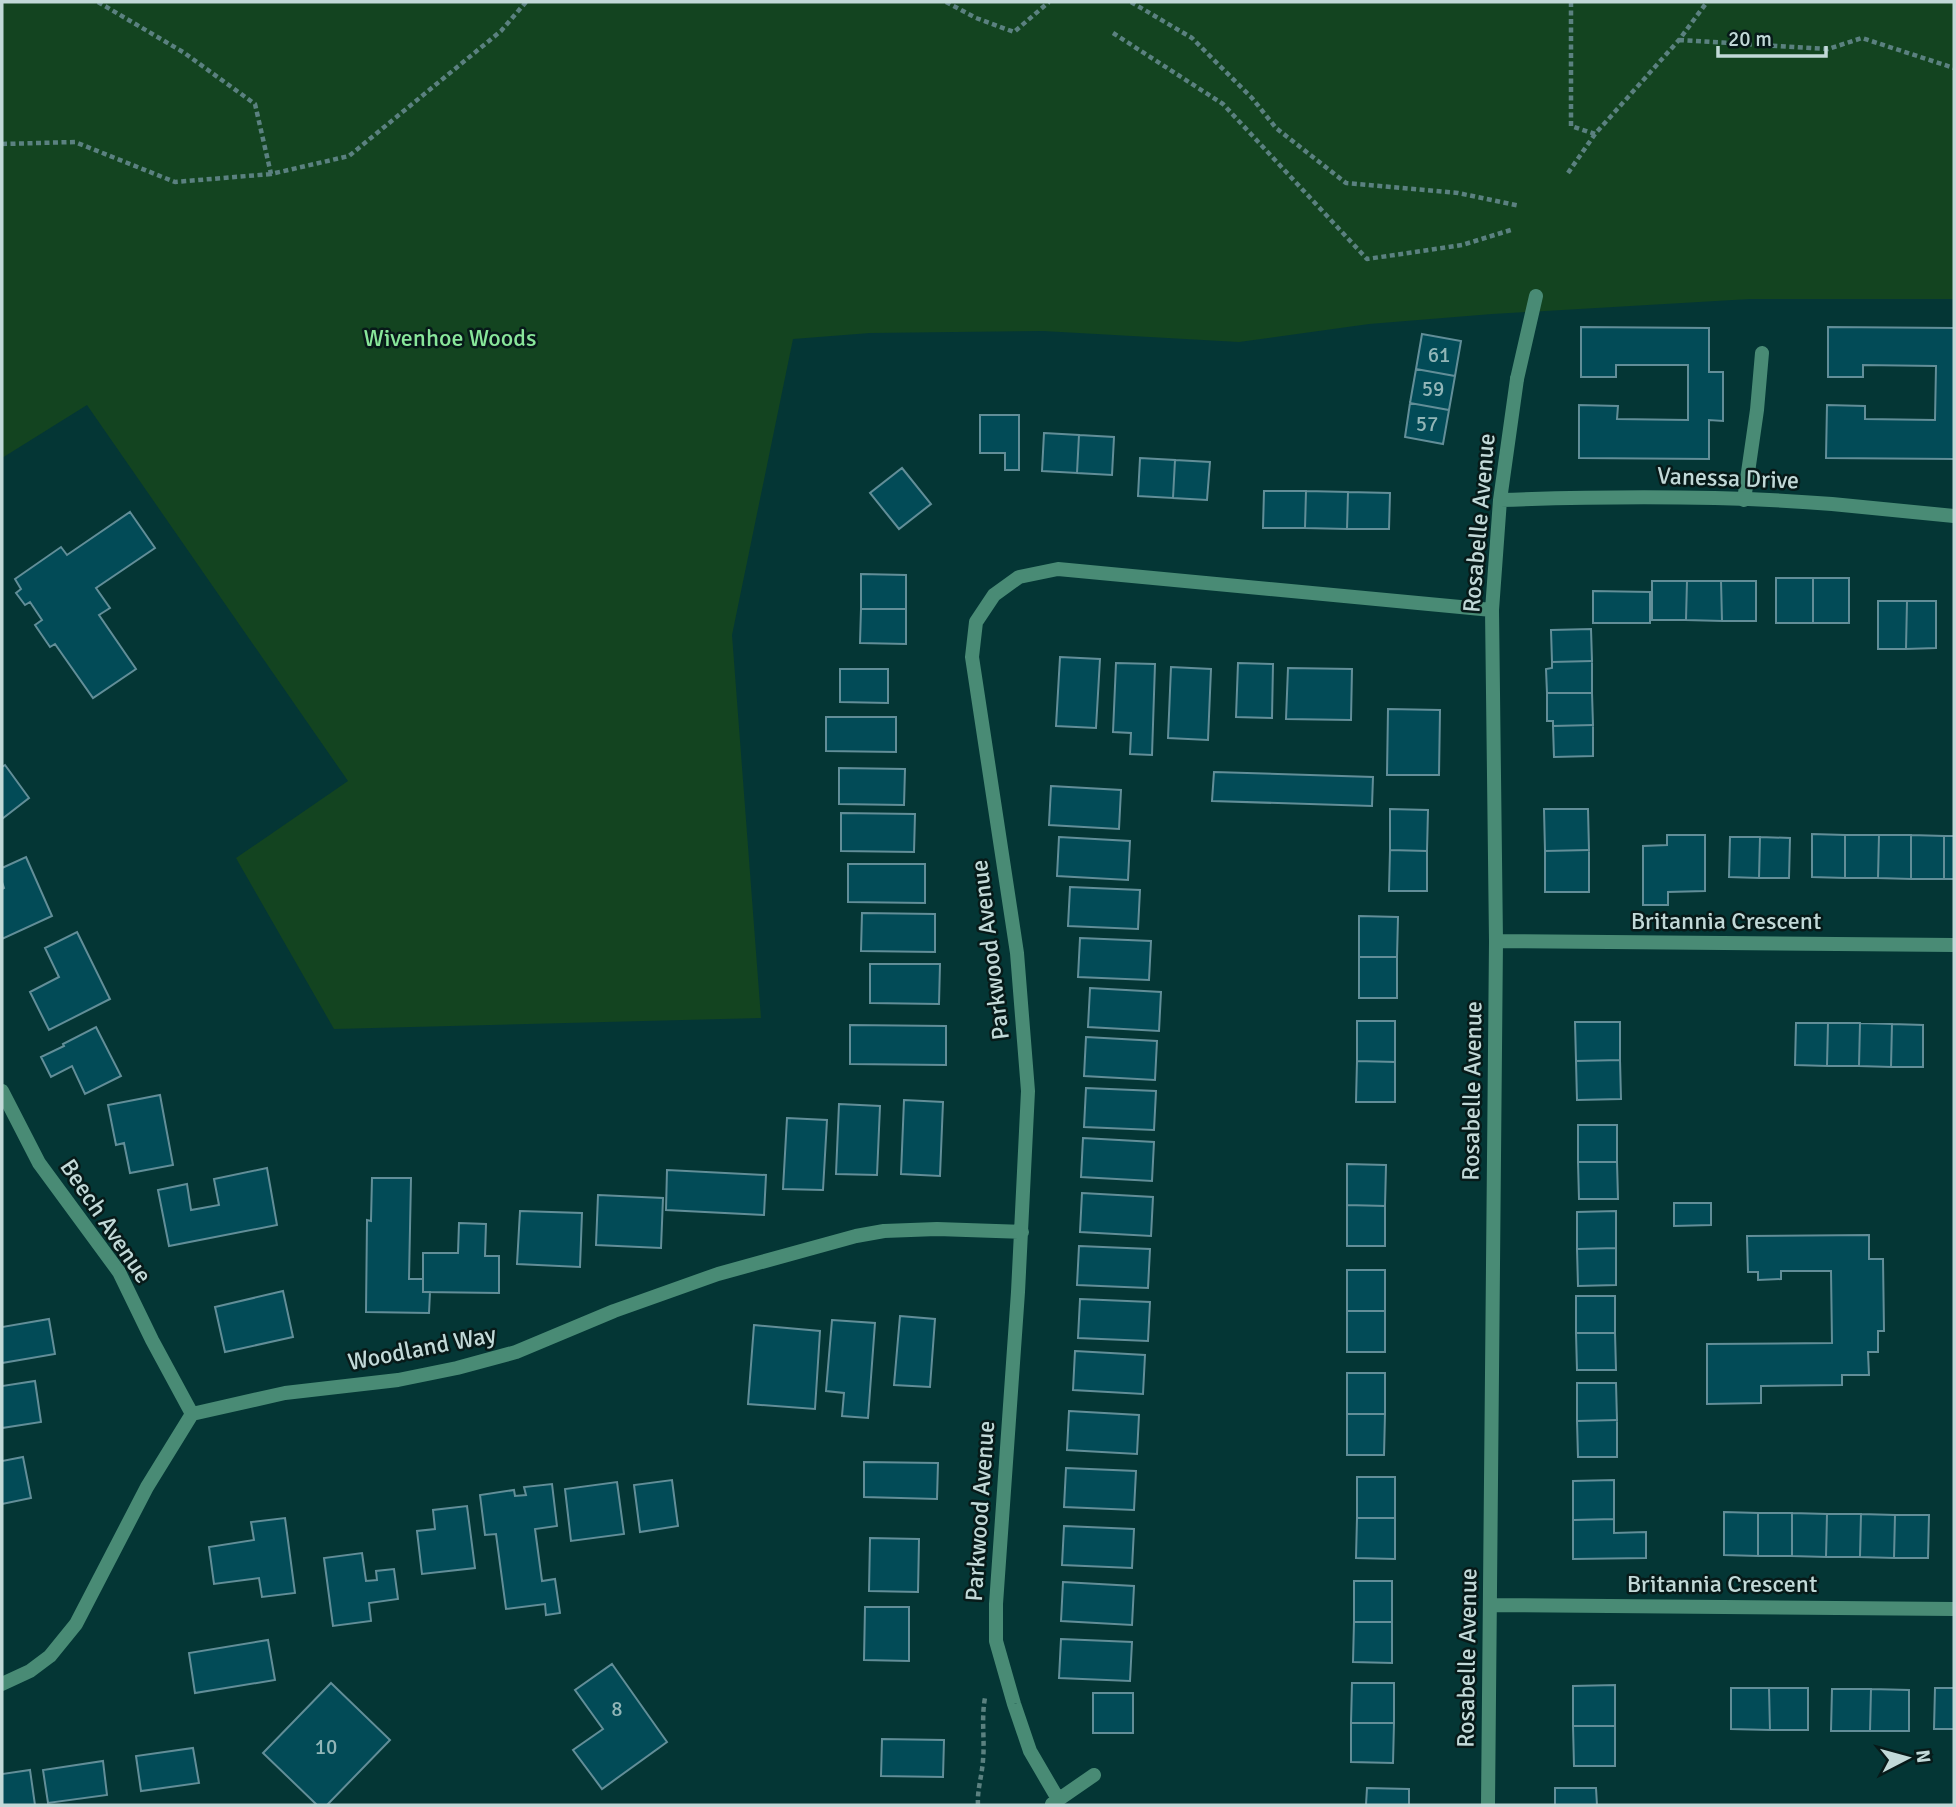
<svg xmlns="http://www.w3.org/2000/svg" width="1956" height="1807" font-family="Signika,sans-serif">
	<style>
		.green { fill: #134420 }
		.building { fill: #024b57; stroke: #628e98; stroke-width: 2 }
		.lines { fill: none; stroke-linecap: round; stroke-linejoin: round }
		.path { stroke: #5b8180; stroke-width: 4.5; stroke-dasharray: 5 3.5; stroke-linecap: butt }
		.lane { stroke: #498b75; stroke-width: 14 }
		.street { stroke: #498b75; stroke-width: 14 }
		.labels { text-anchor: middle; stroke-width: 5; stroke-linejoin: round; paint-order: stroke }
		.number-label { font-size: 21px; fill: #92b6b8 }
		.park-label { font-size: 24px; fill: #88e69a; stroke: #071a19 }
		.street-label { font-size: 24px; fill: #c2d9d8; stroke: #071a19 }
	</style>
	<rect width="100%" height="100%" fill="#043635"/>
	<!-- green -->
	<path class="green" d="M2 2H1954V299H1750L1492 314 1369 324 1239 342 1043 331 870 333 793 339 732 635 761 1018 334 1029 236 858 348 781 87 405 2 458Z"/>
	<!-- building -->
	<path class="building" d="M1581 327 1709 328V372H1723V421L1709 420V459L1579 458V405L1618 406 1617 419 1688 420V365H1616V377H1581Z
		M1828 327 1954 328V459L1826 458 1827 405 1865 406V419L1935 420 1936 366 1863 365V377H1828Z
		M1422 334 1461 341 1455 376 1416 369Z
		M1416 369 1455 376 1449 410 1410 403Z
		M1410 403 1449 410 1443 444 1405 437Z
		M980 415H1019V470H1005V453H980Z
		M1044 433 1079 435 1077 473 1042 471Z
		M1079 435 1114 437 1112 475 1077 473Z
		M1140 458 1175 460 1173 498 1138 496Z
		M1175 460 1210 462 1207 500 1173 498Z
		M902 468 931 504 899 529 870 493Z
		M1264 491H1306L1305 528H1263Z
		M1306 491 1348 492 1347 529 1305 528Z
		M1348 492 1390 493 1389 529H1347Z
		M130 512 155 548 96 588 110 608 99 615 136 669 93 698 55 644 50 647 35 625 42 620 30 602 25 605 16 593 21 589 15 579 61 547 67 555Z
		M861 574 906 575V609H861Z
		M1776 578H1813V623H1776Z
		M1813 578H1849V623H1813Z
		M1652 581H1687L1686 620H1652Z
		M1687 581H1721L1722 621 1686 620Z
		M1721 581H1756V621H1722Z
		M1593 591 1650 592V623H1593Z
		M1878 601H1907L1906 649H1878Z
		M1907 601H1936V648L1906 649Z
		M861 609H906V644L860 643Z
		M1591 629 1592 661 1552 662 1551 630Z
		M1060 657 1100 659 1096 728 1056 726Z
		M1592 661V693H1547L1546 669 1552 668V662Z
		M1116 663 1155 664 1152 755 1130 754 1131 733 1113 732Z
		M1238 663 1273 664 1272 718 1236 717Z
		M1171 667 1211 669 1208 740 1168 738Z
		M1288 668 1352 669 1351 720 1286 719Z
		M840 669H888V703L840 702Z
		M1547 693H1592L1593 725 1553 726V721H1547Z
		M1388 709 1440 710 1439 775H1387Z
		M826 717H896V752L826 751Z
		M1593 725V756L1554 757 1553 726Z
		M5 765 29 798 2 819V767Z
		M839 768 905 769 904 805 839 804Z
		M1214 772 1373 777 1372 806 1212 801Z
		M1051 786 1121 790 1119 829 1049 825Z
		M1390 809 1428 810 1427 851 1390 850Z
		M1544 809H1588L1589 850 1545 851Z
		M841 813 915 814 914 852 841 851Z
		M1812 834 1845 835V878L1812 877Z
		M1667 835H1705V891L1668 892V905H1643V846L1667 845Z
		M1845 835H1879L1878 878H1845Z
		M1879 835H1911V879L1878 878Z
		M1911 835 1944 836V879H1911Z
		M1944 836H1954V879H1944Z
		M1059 837 1130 841 1128 880 1057 876Z
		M1730 837H1760L1759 878 1729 877Z
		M1760 837 1790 838 1789 878H1759Z
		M1390 850 1427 851V891H1389Z
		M1589 850V892H1545V851Z
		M26 857 52 916 2 939V889L4 888 2 882V868Z
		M848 864H925V903L848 902Z
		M1070 887 1140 890 1138 929 1068 926Z
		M862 913 935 914V952L861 951Z
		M1359 916 1398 917 1397 957H1359Z
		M77 932 110 999 49 1030 30 992 59 977 45 948Z
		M1080 938 1151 941 1149 980 1078 977Z
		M1359 957H1397V998H1359Z
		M870 964H940L939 1004 870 1003Z
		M1090 988 1161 992 1159 1031 1088 1027Z
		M1357 1021H1395V1062L1357 1061Z
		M1575 1022H1620V1060L1576 1061Z
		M1796 1023H1828L1827 1066 1795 1065Z
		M1828 1023H1860L1859 1066H1827Z
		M1860 1023 1892 1024 1891 1067 1859 1066Z
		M1892 1024 1923 1025V1067H1891Z
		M850 1025 946 1026V1065L850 1064Z
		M96 1027 121 1076 85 1094 72 1066 51 1077 41 1057 64 1046 63 1044Z
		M1086 1037 1157 1041 1155 1080 1084 1076Z
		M1620 1060 1621 1099 1577 1100 1576 1061Z
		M1357 1061 1395 1062V1102H1356Z
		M1086 1088 1156 1091 1154 1130 1084 1127Z
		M160 1095 173 1165 130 1173 124 1143 116 1145 108 1105Z
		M904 1100 943 1102 940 1176 901 1174Z
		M839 1104 880 1106 877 1175 836 1174Z
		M787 1118 827 1120 823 1190 783 1189Z
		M1578 1125H1617V1162H1578Z
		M1083 1138 1154 1142 1152 1181 1081 1177Z
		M1578 1162H1617L1618 1199H1579Z
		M1347 1164 1386 1165 1385 1206 1347 1205Z
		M267 1168 277 1225 169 1246 158 1190 187 1184 191 1210 219 1205 214 1179Z
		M667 1170 766 1175 764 1215 666 1210Z
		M372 1178H411L409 1279H423V1292H430L429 1313 366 1312 367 1220 371 1221Z
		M1082 1193 1153 1197 1151 1236 1080 1232Z
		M598 1195 663 1198 661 1248 596 1245Z
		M1674 1203H1711V1225L1674 1226Z
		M1347 1205 1385 1206V1246H1347Z
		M520 1211 582 1213 580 1267 517 1264Z
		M1616 1211V1248L1577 1249V1212Z
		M459 1223 486 1224 485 1256H499V1293L423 1292V1253H458Z
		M1869 1235V1259H1883L1884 1331H1878V1352H1868L1869 1375H1842V1385L1761 1386V1403L1707 1404V1344L1832 1343 1831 1271H1781V1279L1758 1280V1272H1748L1747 1236Z
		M1079 1246 1150 1249 1148 1288 1077 1285Z
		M1616 1248V1285L1578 1286 1577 1249Z
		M1347 1270H1385V1311H1347Z
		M283 1291 293 1337 225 1352 215 1307Z
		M1576 1296H1615V1333H1576Z
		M1080 1299 1150 1302 1148 1341 1078 1338Z
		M1347 1311H1385V1352H1347Z
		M900 1316 935 1319 930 1387 894 1385Z
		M49 1319 55 1354 2 1363V1327Z
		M832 1320 875 1323 868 1418 842 1416 844 1393 826 1391Z
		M754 1325 820 1331 815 1409 748 1404Z
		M1576 1333H1615L1616 1370H1577Z
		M1075 1351 1145 1355 1143 1394 1073 1390Z
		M1347 1373H1385V1414H1347Z
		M35 1381 41 1422 2 1428V1386Z
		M1577 1383H1616L1617 1420 1577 1421Z
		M1069 1411 1139 1415 1137 1454 1067 1450Z
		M1347 1414H1385L1384 1455H1347Z
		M1617 1420V1457H1578L1577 1421Z
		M23 1457 31 1498 2 1504V1461Z
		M864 1462 938 1463 937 1499 864 1497Z
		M1066 1468 1136 1471 1134 1510 1064 1507Z
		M1357 1477H1395V1518H1357Z
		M672 1480 678 1526 640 1532 634 1485Z
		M1614 1480V1519L1573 1520V1481Z
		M617 1482 624 1534 571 1541 565 1489Z
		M552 1484 557 1526 535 1529 542 1581 555 1579 560 1613 546 1615 545 1604 506 1609 496 1534 485 1535 480 1495 514 1490 515 1496 526 1495 524 1487Z
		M467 1506 475 1568 422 1574 417 1531 435 1529 433 1510Z
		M1724 1512 1758 1513V1556L1724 1555Z
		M1758 1513H1792V1556H1758Z
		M1792 1513 1827 1514 1826 1557 1792 1556Z
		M1827 1514H1861L1860 1557H1826Z
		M1861 1514 1895 1515 1894 1558 1860 1557Z
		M1895 1515H1929L1928 1558H1894Z
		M285 1518 295 1593 262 1597 259 1578 214 1584 209 1547 254 1540 251 1522Z
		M1357 1518H1395V1559L1356 1558Z
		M1614 1519V1533L1646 1532V1558L1573 1559V1520Z
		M1064 1526 1134 1529 1132 1568 1062 1565Z
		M870 1538 919 1539 918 1592 869 1591Z
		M362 1553 366 1581 377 1580 376 1571 394 1569 398 1599 369 1603 371 1621 333 1626 324 1558Z
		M1354 1581H1392V1622H1354Z
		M1063 1582 1134 1586 1132 1625 1061 1621Z
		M865 1607H909V1661L864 1660Z
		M1354 1622H1392V1663L1353 1662Z
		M1061 1639 1132 1642 1130 1681 1059 1678Z
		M268 1640 275 1680 195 1693 189 1653Z
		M612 1664 667 1742 602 1789 573 1750 603 1729 575 1690Z
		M331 1683 390 1740 327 1805H317L263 1753Z
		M1352 1683H1394V1723H1351Z
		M1615 1685V1726H1573V1686Z
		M1731 1688H1769L1770 1730 1731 1729Z
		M1769 1688H1808V1730H1770Z
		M1935 1688H1954V1729H1934Z
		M1832 1689H1871L1870 1731H1831Z
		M1871 1689 1909 1690V1731H1870Z
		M1093 1693H1133V1733H1093Z
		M1351 1723H1394L1393 1763 1351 1762Z
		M1573 1726H1615V1766H1574Z
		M882 1739 944 1740 943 1777 881 1776Z
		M193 1748 199 1783 141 1791 136 1756Z
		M103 1761 107 1795 48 1803 43 1770Z
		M30 1770 35 1805H2V1774Z
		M1367 1788 1409 1789V1805H1366Z
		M1555 1788H1596L1597 1805H1555Z"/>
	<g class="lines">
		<!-- path -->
		<path class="path" d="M98 2 183 52 255 104 271 174 349 156 501 31 526 2
			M946 2 976 18 1014 32 1049 2
			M1131 2 1192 38 1252 98 1276 128 1346 183 1458 193 1520 206
			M1571 2V126L1595 134
			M1113 33 1223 104 1367 259 1462 245 1514 229
			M1679 40 1828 49 1862 38 1954 68
			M2 144 75 142 175 182 271 174
			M1568 173 1595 134 1679 40 1707 2
			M978 1805C977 1790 982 1776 983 1760 985 1740 981 1719 985 1698"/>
		<!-- lane -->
		<path class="lane" d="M1517 379 1536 296
			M1744 500 1757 410 1762 353"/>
		<!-- street -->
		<path class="street" d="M1500 500C1611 496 1722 495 1832 504 1873 508 1913 512 1954 516
			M1496 941 1954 945
			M2 1091 39 1163 119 1272 152 1340 192 1414
			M1490 1605 1954 1609
			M2 1684 30 1671 50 1656 76 1624 147 1487 192 1414 285 1393 398 1380 457 1368 516 1352 614 1311 718 1274 856 1236 884 1231 937 1229 1022 1232
			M1058 1799 1030 1751 1014 1704 996 1641V1604L1018 1292 1028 1091 1017 953 972 657 976 622 994 595 1019 577 1058 569 1492 610
			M1052 1804 1094 1775
			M1488 1805 1496 941 1492 610 1500 500 1517 379"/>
	</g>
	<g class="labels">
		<!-- number labels -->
		<g class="number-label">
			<text x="1439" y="362">61</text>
			<text x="1433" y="396">59</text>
			<text x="1427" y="431">57</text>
			<text x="617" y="1716">8</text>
			<text x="326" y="1754">10</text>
		</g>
		<!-- park labels -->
		<g class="park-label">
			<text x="450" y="346">Wivenhoe Woods</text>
		</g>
		<!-- street labels -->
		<g class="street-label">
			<text transform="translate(1728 478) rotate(2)" y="8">Vanessa Drive</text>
			<text transform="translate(1479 523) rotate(-85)" y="8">Rosabelle Avenue</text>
			<text x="1726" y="929">Britannia Crescent</text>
			<text transform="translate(990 950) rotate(-97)" y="8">Parkwood Avenue</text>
			<text transform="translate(1472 1091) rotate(-89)" y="8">Rosabelle Avenue</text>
			<text transform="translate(106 1221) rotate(56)" y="8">Beech Avenue</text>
			<text transform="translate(422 1348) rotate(-11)" y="8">Woodland Way</text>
			<text transform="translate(980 1511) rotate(-86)" y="8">Parkwood Avenue</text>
			<text x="1722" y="1592">Britannia Crescent</text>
			<text transform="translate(1467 1658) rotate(-89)" y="8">Rosabelle Avenue</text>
		</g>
	</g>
	<!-- border -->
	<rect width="1956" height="1807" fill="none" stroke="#c2d9d8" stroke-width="7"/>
	<!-- north arrow -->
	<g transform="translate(1907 1758) rotate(84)" stroke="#071a19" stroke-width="5" paint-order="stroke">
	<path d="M0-5L12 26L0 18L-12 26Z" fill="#c2d9d8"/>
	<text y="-10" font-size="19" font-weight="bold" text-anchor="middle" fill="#c2d9d8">N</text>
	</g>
	<!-- scale -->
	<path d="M1718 46v10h108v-10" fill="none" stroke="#c2d9d8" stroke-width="3.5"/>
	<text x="1728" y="46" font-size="21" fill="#c2d9d8" stroke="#071a19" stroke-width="5" paint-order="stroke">20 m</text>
</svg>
